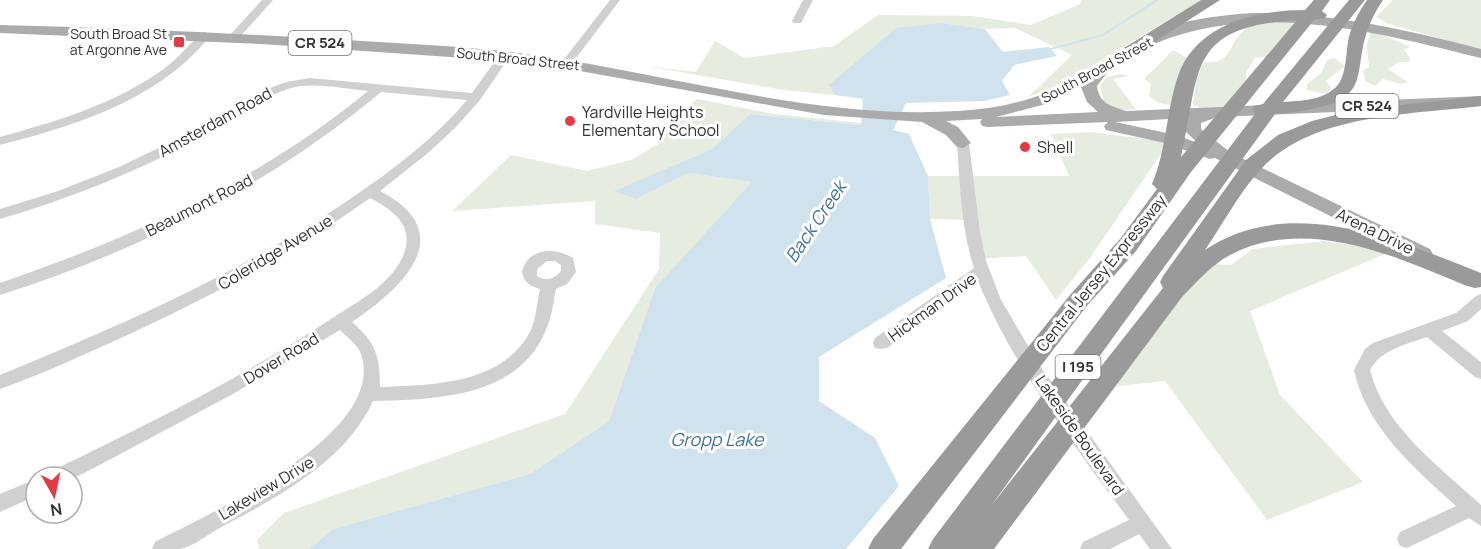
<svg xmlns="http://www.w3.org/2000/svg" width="1481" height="549" font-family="Manrope,sans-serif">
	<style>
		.green { fill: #e6ecdf }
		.water { fill: #cfe2ee }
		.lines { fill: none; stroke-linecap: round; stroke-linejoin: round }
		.stream { stroke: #cfe2ee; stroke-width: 2 }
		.minor { fill: #d0d0d0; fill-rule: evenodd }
		.major { fill: #ababab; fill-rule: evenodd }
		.highway { fill: #9a9a9a; fill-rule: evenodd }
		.poi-dot { fill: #e63946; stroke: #fff; stroke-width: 2 }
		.labels { text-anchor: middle; stroke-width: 6; stroke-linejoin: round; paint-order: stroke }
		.far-poi-label { font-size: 14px; fill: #333; stroke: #fff; text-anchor: end }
		.far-street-label { font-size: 14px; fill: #333; stroke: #fff }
		.shield { fill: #fff; stroke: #707070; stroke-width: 1.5 }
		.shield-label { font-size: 15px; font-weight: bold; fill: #333 }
		.poi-label { font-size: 16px; fill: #333; stroke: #fff; text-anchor: start }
		.street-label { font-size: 16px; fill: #333; stroke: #fff }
		.water-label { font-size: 18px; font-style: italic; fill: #3f7597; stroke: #fff }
	</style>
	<rect width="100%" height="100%" fill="#fff"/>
	<!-- green -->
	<path class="green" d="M1081 0H1201L1064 83 1028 97 1072 55 1015 28 985 29 941 23 830 85 835 95 783 90 647 66 696 72 715 41 745 58 834 46 878 15 972 16 1031 25 1080 4Z
		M1393 0H1481V50L1386 23 1376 17Z
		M1291 18 1293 25 1266 57 1255 58 1246 73V81L1228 106 1202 108 1193 105 1196 81 1204 62C1236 65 1225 42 1249 27 1260 21 1279 21 1291 18Z
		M1371 30 1411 47 1404 49 1410 58 1409 62H1399L1388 69 1408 82 1401 84 1383 79 1375 86 1365 81 1363 70 1369 68 1367 45Z
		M1173 50 1189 59 1175 105C1164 105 1157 103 1149 96L1151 84 1144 79Z
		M1334 58 1345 66 1326 81 1331 88 1327 94 1307 90V84L1322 72 1327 60Z
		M1120 74 1129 76 1113 79 1136 109 1121 110 1104 102 1100 85 1107 77Z
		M697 99 774 114 861 123V125L750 114 712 149 615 191 636 199 689 173 753 182 655 288 609 421 530 474 333 529 309 549H259L257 540 284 513 565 414 659 269 660 233 595 224V201L452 211 511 155 587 171 631 160 658 144 689 105Z
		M1091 132 1169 142 1090 258 1056 300 1026 256 975 259 969 220 930 219 928 176H1069L1051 134Z
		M1324 241 1392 251 1250 311 1280 395 1363 482 1267 520 1165 381 1118 386 1111 377 1191 263 1231 265 1253 249Z"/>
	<!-- water -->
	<path class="water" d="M941 23 985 29 1003 52 1049 47 1057 56 1014 65 1002 81 1010 95 984 101 906 103 893 130 909 134 928 176 930 219 946 278 819 357V401L875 438 899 486 846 549H309L333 529 530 474 609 421 655 288 752 182 689 173 636 199 614 191 712 149 750 114 861 125 863 99 835 95 829 85 896 28Z"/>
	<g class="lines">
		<!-- stream -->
		<path class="stream" d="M1047 50 1103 35 1157 0"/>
		<!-- minor -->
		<path class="minor" d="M262 0H273L238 39H230V35Z
			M610 0H620L570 66H562V62Z
			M803 0H813L801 23H793L792 21Z
			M205 32 211 35C159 100 77 125 0 145V137C57 121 116 104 165 68 178 58 189 45 201 33Z
			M504 53 510 56 480 100 456 127 428 153 380 191C461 233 403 288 352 322 376 343 380 356 380 387 433 385 503 385 531 330 536 318 537 303 540 289 530 286 524 283 522 272 528 247 555 247 573 258L576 272 567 284 556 289C553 303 552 317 546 330 518 398 437 399 373 401 345 463 274 499 216 530 206 536 192 547 180 549 171 549 161 549 152 549L155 542C210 513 388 434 361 354 358 345 347 337 340 330L233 394 92 469 72 479 48 477 51 471C147 425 245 376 334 317 357 302 386 287 400 262 418 229 397 212 370 198 289 256 201 302 110 343 74 359 37 376 0 389V375C122 325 243 272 353 197 394 169 435 138 467 100L381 92C270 185 139 251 0 295V283C133 237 259 181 368 91 344 89 315 82 291 88 258 98 230 123 199 139 135 172 69 199 0 219V209L58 191 119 167 204 126 260 92 286 82 310 78 472 93 500 54ZM547 261H555L561 265V271C554 279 547 282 537 276V269Z
			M963 139 969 143 980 232 986 261 1001 300 1040 366 1172 549H1150L1139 534 1110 549H1080L1083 542 1129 520C1074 445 1013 367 978 281L887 348 881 349 875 348 873 343 875 338 974 268C961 228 960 185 957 143Z
			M1481 294V309L1468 321 1442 331 1481 362V379L1475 377 1427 337C1405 345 1382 349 1370 370 1384 427 1440 467 1481 505V526L1469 518 1407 548 1400 546 1397 539 1400 532 1456 506C1414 468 1366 427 1354 370L1365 349 1373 343 1456 313 1476 296Z
			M36 479V496L0 512V494Z"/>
		<!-- major -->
		<path class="major" d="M1252 13C1331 13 1405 29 1481 49V58C1376 32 1258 0 1154 44 1130 55 1112 65 1097 86 1099 104 1112 106 1126 111L1481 96V106L1217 117 1201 123V129L1231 153 1430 249 1433 254 1430 259H1416L1215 158 1210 159 1165 143 1106 130 1104 126 1108 122 988 127 982 126 980 122 982 119 946 121 958 127 971 143 963 148 957 147 946 135 922 122 824 115 580 71 508 61 262 44 0 33V25C116 28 231 33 346 40 408 44 471 46 532 55 673 74 814 120 958 111 994 109 1030 102 1063 85 1099 65 1131 40 1170 26 1196 18 1225 15 1252 13ZM1081 87 1087 102 1098 112 996 117 1046 104ZM1187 118 1185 131 1198 143 1176 135 1115 122Z"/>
		<!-- highway -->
		<path class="highway" d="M1201 0H1220L1131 57 1125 58 1116 53Z
			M1314 0H1330L1322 11 1327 15 1325 18 1314 20 1191 172 1136 251 1086 307 901 549H868L873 539 1070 295 1120 239 1157 189 1152 184C1167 149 1166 111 1178 76 1196 24 1256 10 1305 10ZM1297 20 1181 157C1201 70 1186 27 1297 20Z
			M1349 0H1365L1283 102C1301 101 1323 100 1336 87 1348 75 1345 49 1350 33 1354 21 1360 10 1367 0H1383C1335 70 1398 103 1275 114L991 506 1163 288 1160 282 1163 276 1246 160 1278 135 1312 121 1355 110 1481 96V106C1410 115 1312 113 1260 170 1239 193 1223 224 1205 250 1290 193 1397 240 1481 273V287L1475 288 1467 286C1394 256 1307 215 1230 255 1211 265 1197 282 1182 297L994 549H961L963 546 961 549H928L933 539 1255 114 1252 110 1254 106 1263 104Z"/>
	</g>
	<!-- markers -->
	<g class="poi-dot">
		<rect x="173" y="36" width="12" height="12" rx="3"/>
		<circle cx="570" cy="121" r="6"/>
		<circle cx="1025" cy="147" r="6"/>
	</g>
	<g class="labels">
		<!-- far-poi labels -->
		<g class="far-poi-label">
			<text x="167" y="39">South Broad St<tspan x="167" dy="16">at Argonne Ave</tspan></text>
		</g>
		<!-- far-street labels -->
		<g class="far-street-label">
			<text transform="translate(518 59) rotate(6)" y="5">South Broad Street</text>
			<text transform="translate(1097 70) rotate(-28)" y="5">South Broad Street</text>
		</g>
		<!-- shield labels -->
		<g class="shield">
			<rect x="288.5" y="31" width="63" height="24" rx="4.5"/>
			<rect x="1335.5" y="94" width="63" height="24" rx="4.5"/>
			<rect x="1055.5" y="355" width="45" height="24" rx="4.5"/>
		</g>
		<g class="shield-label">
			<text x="320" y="48">CR 524</text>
			<text x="1367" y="111">CR 524</text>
			<text x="1078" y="372">I 195</text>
		</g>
		<!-- poi labels -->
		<g class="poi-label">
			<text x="582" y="118">Yardville Heights<tspan x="582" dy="18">Elementary School</tspan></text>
			<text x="1037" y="153">Shell</text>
		</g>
		<!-- street labels -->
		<g class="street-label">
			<text transform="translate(215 122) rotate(-29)" y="6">Amsterdam Road</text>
			<text transform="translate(199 205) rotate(-27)" y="6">Beaumont Road</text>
			<text transform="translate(1375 231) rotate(26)" y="6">Arena Drive</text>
			<text transform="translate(275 252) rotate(-31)" y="6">Coleridge Avenue</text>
			<text transform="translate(1101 273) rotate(-51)" y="6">Central Jersey Expressway</text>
			<text transform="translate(932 307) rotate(-36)" y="6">Hickman Drive</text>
			<text transform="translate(281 358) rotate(-31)" y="6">Dover Road</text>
			<text transform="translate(1080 435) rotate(55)" y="6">Lakeside Boulevard</text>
			<text transform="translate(266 488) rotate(-31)" y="6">Lakeview Drive</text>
		</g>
		<!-- water labels -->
		<g class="water-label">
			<text transform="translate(816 222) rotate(-56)" y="6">Back Creek</text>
			<text x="717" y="446">Gropp Lake</text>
		</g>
	</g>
	<!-- north arrow -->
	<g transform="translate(54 495) rotate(171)"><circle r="28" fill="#ffffff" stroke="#adadad" stroke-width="1.5"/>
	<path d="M0-4.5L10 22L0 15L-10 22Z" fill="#e63946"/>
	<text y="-9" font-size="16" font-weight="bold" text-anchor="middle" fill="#333333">N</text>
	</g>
</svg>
